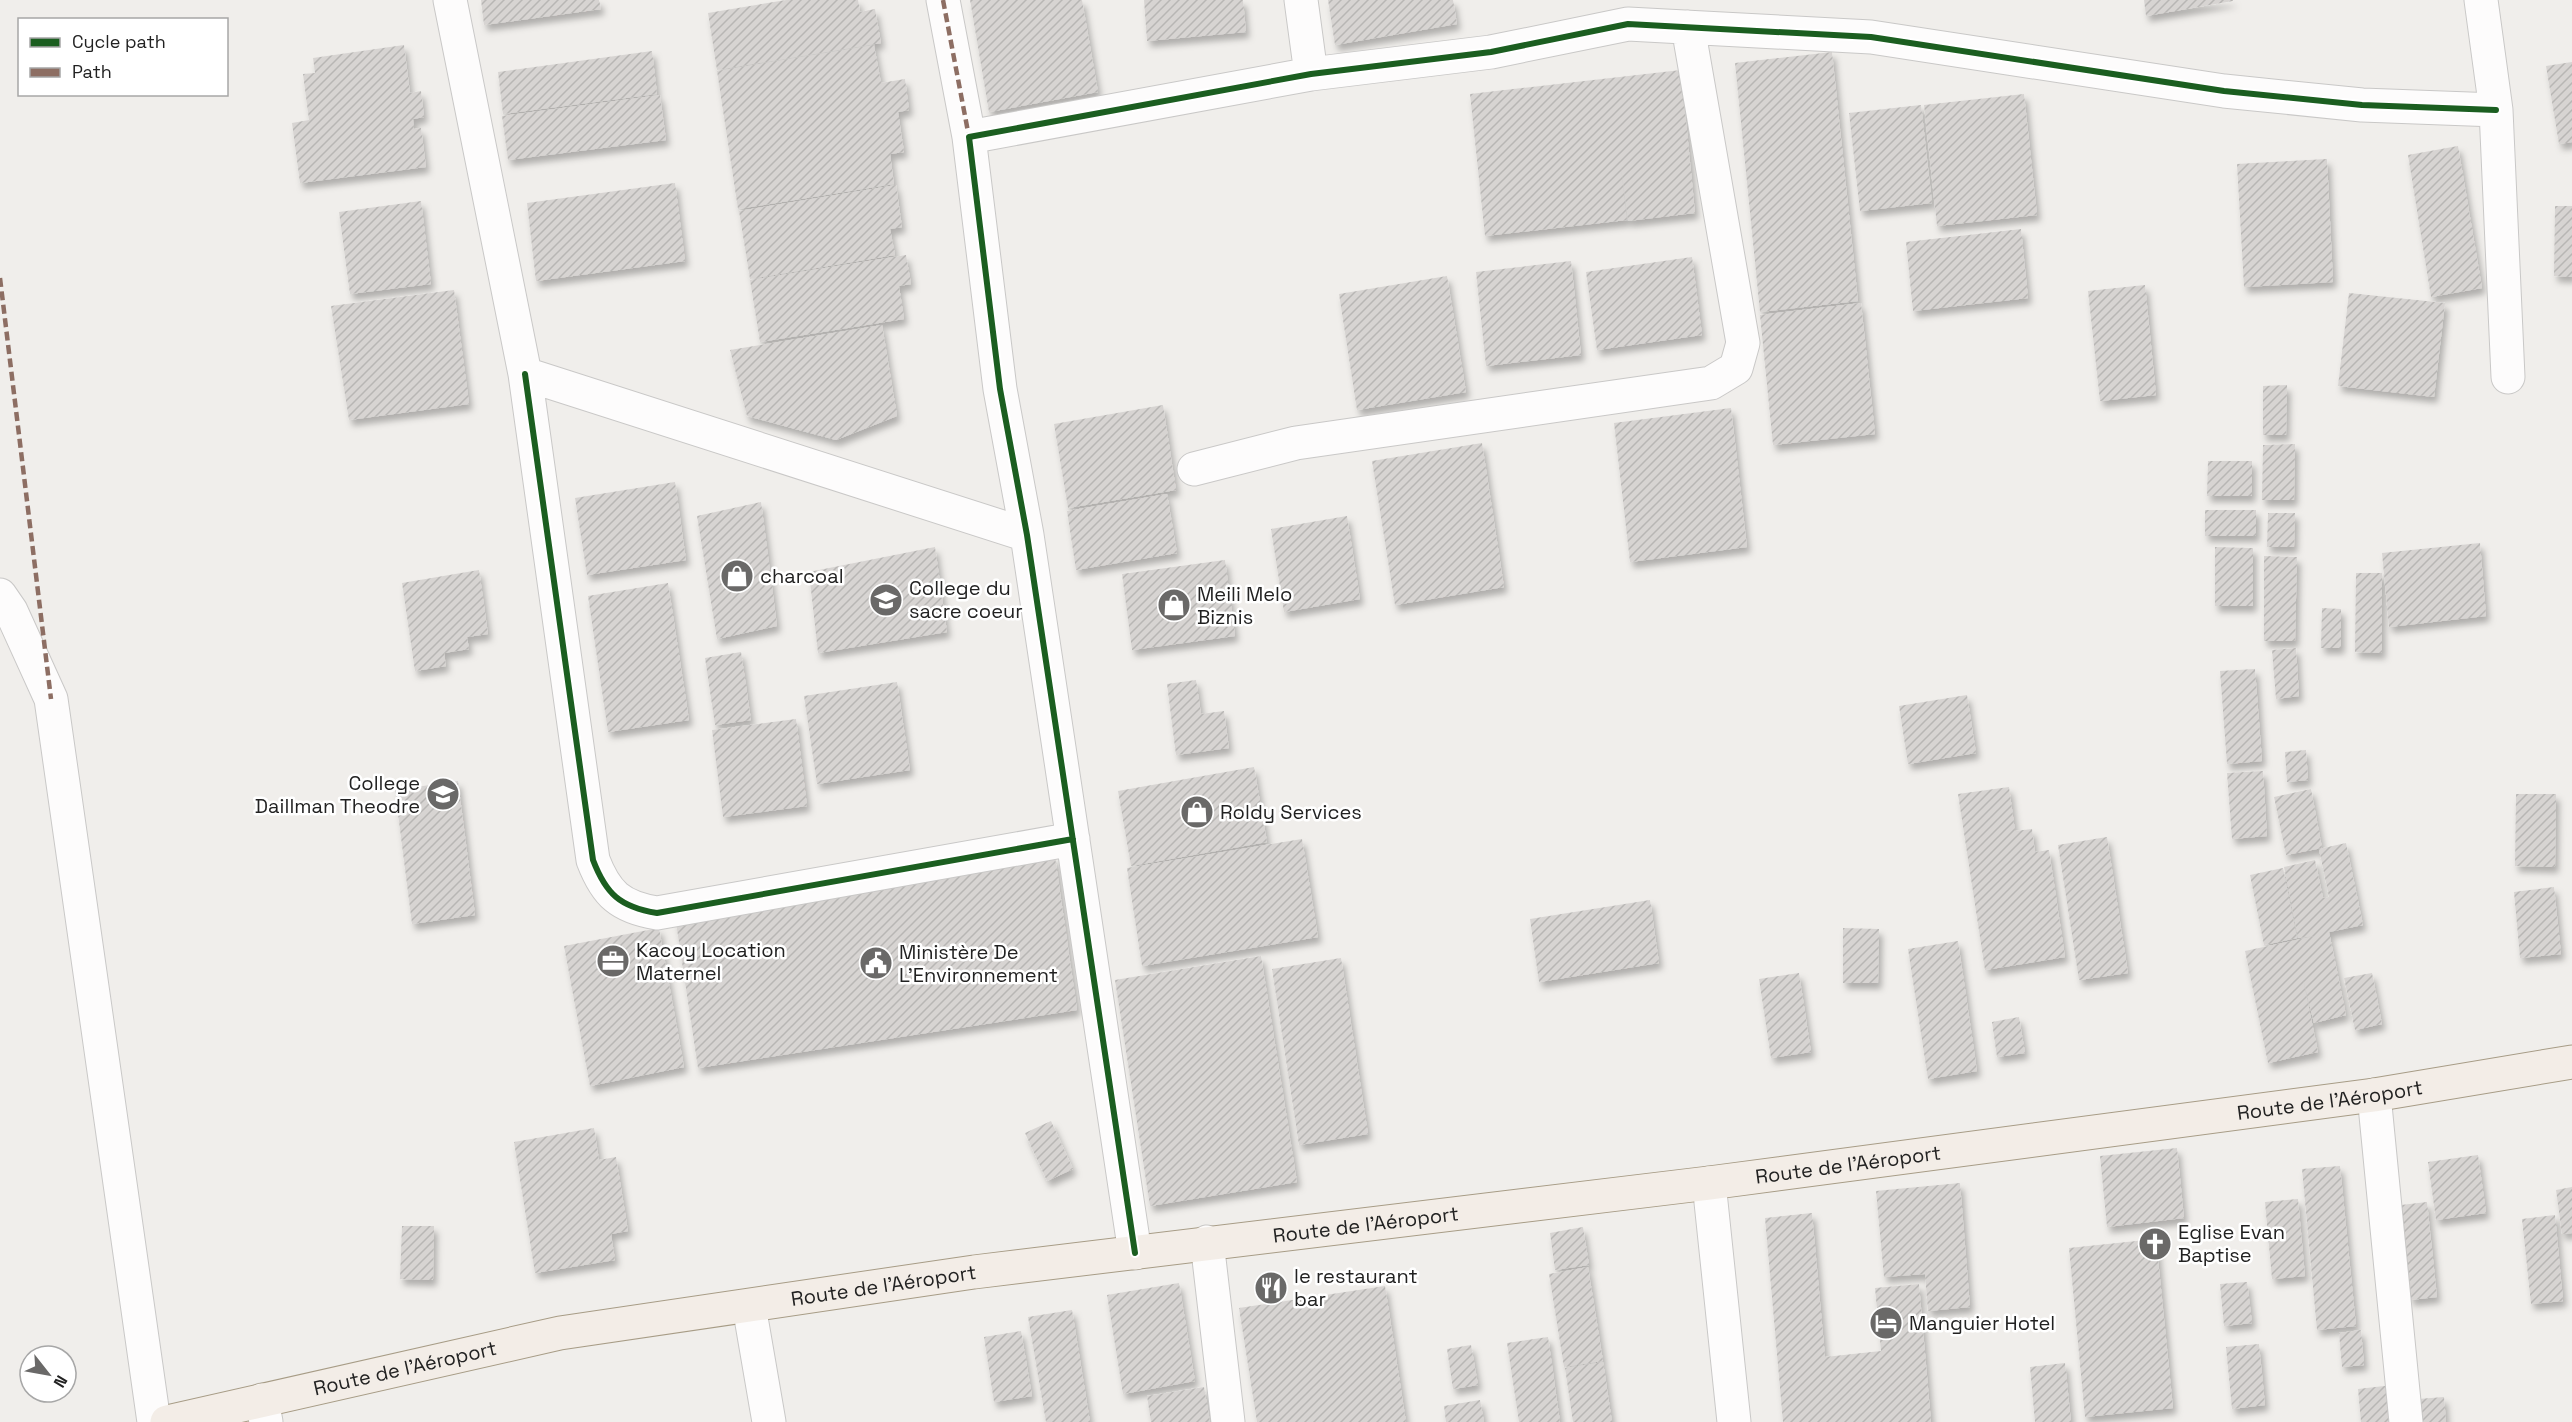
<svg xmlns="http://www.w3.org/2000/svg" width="2572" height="1422" font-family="'Space Grotesk',sans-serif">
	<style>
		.building { fill: url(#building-hatch); filter: url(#shadow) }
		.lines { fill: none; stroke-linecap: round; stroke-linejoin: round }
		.minor-casing { stroke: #c9c8c7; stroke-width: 35 }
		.primary-casing { stroke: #a79c86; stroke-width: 35 }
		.minor { stroke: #fdfcfc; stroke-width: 33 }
		.primary { stroke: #f3ede7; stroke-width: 33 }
		.quiet { stroke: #8d6e63; stroke-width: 4.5; stroke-dasharray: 9 4.5; stroke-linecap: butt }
		.cycleway-casing { stroke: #fff; stroke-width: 10 }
		.cycleway { stroke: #1b5e20; stroke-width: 6 }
		.labels { text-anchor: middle; stroke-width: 5; stroke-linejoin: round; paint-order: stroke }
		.poi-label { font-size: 20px; fill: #222; stroke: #fff; text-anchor: start }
		.street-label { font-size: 20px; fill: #222; stroke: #fff }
	</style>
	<defs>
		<pattern id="building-hatch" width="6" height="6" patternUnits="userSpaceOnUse" patternTransform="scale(1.5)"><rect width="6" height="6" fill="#d7d4d2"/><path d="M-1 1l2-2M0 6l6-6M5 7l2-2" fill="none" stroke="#b8b6b4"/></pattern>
		<filter id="shadow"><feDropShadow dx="3.5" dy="6" stdDeviation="3" flood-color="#0004"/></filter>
	</defs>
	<rect width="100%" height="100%" fill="#f0eeeb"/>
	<!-- building -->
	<path class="building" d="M481 0H599L601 9 484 25Z
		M786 0H858L860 12 875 9 881 43 717 70 708 13Z
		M970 0H1082L1098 92 989 112Z
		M1144 0H1243L1246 32 1147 41Z
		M1328 0H1453L1457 24 1335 45Z
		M2144 0H2233V1L2146 16Z
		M404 45 410 93 421 91 424 117 413 119 414 129 421 128 426 167 300 183 292 123 309 120 303 74 315 73 313 58Z
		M874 45 881 83 905 79 909 110 898 112 904 152 890 154 894 184 738 209 717 71Z
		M652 51 657 94 503 114 498 72Z
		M1832 52 1858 301 1760 312 1735 63Z
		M2572 62V142L2559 144 2546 66Z
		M1681 70 1695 213 1628 221 1620 158 1627 220 1485 236 1470 94Z
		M2024 94 2037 215 1937 226 1924 105Z
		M660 95 666 140 508 160 502 116Z
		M1921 105 1932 203 1860 211 1849 113Z
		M2458 146 2482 288 2431 297 2408 155Z
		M2327 159 2333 282 2244 287 2237 164Z
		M675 183 685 261 536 281 527 203Z
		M896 185 902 227 890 229 895 255 750 279 739 211Z
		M421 201 431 284 350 294 339 212Z
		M2555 206H2572V277L2554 276Z
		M2021 229 2028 298 1913 311 1906 242Z
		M906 255 911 284 899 286 904 319 760 342 750 280Z
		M1692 257 1702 335 1597 350 1586 272Z
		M1571 261 1581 355 1486 366 1476 272Z
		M1447 276 1466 392 1357 410 1339 294Z
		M2145 285 2156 395 2100 401 2088 291Z
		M454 290 469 404 349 420 331 306Z
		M2349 293 2445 303 2434 397 2338 386Z
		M1861 303 1875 434 1773 445 1760 315Z
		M882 325 897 416 836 440 747 416 730 350Z
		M2287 385 2286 435H2263V386Z
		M1163 405 1176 490 1068 508 1054 424Z
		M1731 408 1747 547 1630 562 1614 423Z
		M1482 443 1504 587 1395 605 1372 461Z
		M2295 444 2294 500H2262L2263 445Z
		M2208 461H2252V496H2207Z
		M675 482 686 560 587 575 575 498Z
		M1167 494 1177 553 1076 570 1067 511Z
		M761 502 777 626 717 639 697 516Z
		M2205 510H2256V536H2205Z
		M2268 513H2295L2294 547H2267Z
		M1347 516 1360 599 1284 612 1271 529Z
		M2480 543 2486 616 2389 627 2382 553Z
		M935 547 947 632 818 653 809 572Z
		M2215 547 2253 548V606H2215Z
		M2264 556 2297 557 2295 641H2264Z
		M1225 560 1235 636 1132 650 1122 574Z
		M479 570 488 634 467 637 469 649 444 653 446 666 415 671 402 583Z
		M2356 573H2382V653L2355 652Z
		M668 583 689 720 608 732 588 596Z
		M2322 608 2341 609V648H2321Z
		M2296 648 2299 696 2276 699 2272 650Z
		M741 652 751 720 715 725 705 658Z
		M2255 669 2262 761 2227 764 2220 671Z
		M1196 680 1201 714 1224 711 1229 748 1176 755 1167 684Z
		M897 682 910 770 817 784 804 696Z
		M1967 695 1976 753 1908 764 1899 706Z
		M796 719 807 806 723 817 712 730Z
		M2306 750 2308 780 2287 782 2285 752Z
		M1254 767 1267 842 1131 866 1118 791Z
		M2263 771 2267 836 2232 839 2227 773Z
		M458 781 475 915 412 924 395 790Z
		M2009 787 2015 831 2032 829 2035 852 2049 850 2065 957 1985 970 1958 794Z
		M2311 789 2322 848 2286 855 2274 797Z
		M2516 794H2556L2555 867 2515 866Z
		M2107 837 2128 973 2079 980 2058 845Z
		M1302 839 1318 937 1142 966 1127 868Z
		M2346 843 2363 925 2329 932 2346 1015 2314 1023 2303 979 2318 1052 2268 1063 2245 951 2315 936 2298 938 2284 867 2315 860 2323 898 2329 897 2319 849Z
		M1055 857 1077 1010 698 1068 675 916Z
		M2283 868 2297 938 2264 945 2250 875Z
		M2554 887 2561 954 2520 958 2514 892Z
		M1650 900 1659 963 1539 982 1530 919Z
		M659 928 684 1067 590 1086 564 946Z
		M1843 928 1879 929 1878 983H1843Z
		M1958 941 1977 1071 1928 1079 1908 949Z
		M1261 956 1297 1182 1150 1206 1115 980Z
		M1341 958 1368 1134 1299 1145 1272 969Z
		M1799 973 1811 1052 1771 1058 1759 979Z
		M2372 973 2382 1024 2355 1030 2344 978Z
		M2019 1017 2025 1053 1997 1057 1992 1022Z
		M1051 1121 1073 1169 1047 1181 1025 1133Z
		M594 1128 599 1160 616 1157 628 1231 611 1234 615 1260 535 1273 514 1142Z
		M2177 1148 2184 1218 2107 1227 2100 1156Z
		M2478 1155 2486 1213 2436 1220 2428 1162Z
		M2340 1166 2356 1326 2317 1330 2302 1169Z
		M1960 1183 1970 1307 1928 1311 1925 1274 1884 1277 1876 1191Z
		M2572 1187V1233L2562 1234 2556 1190Z
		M2298 1199 2305 1276 2272 1279 2265 1202Z
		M2427 1202 2437 1297 2410 1300 2401 1205Z
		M1812 1213 1825 1357 1881 1351 1875 1288 1919 1284 1931 1422H1783L1765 1218Z
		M2555 1215 2563 1301 2531 1304 2522 1219Z
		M402 1226H434L433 1280 400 1279Z
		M1583 1227 1589 1265 1555 1270 1550 1233Z
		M2156 1239 2173 1408 2085 1417 2069 1248Z
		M1588 1267 1603 1361 1564 1367 1549 1274Z
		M2247 1282 2252 1323 2224 1326 2220 1284Z
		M1179 1283 1195 1381 1123 1394 1107 1295Z
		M1385 1286 1406 1422H1257L1239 1308Z
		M1072 1310 1090 1422H1046L1028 1317Z
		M2361 1330 2364 1365 2342 1367 2339 1333Z
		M1021 1331 1032 1396 994 1402 984 1337Z
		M1548 1337 1560 1422H1519L1507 1343Z
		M2259 1344 2265 1405 2232 1409 2226 1347Z
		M1471 1345 1478 1385 1453 1389 1447 1349Z
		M1603 1362 1612 1422H1573L1565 1368Z
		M2065 1363 2071 1422H2035L2030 1367Z
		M2393 1385 2396 1422H2361L2358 1389Z
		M1204 1387 1210 1422H1151L1147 1396Z
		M2444 1397 2446 1422H2420L2418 1399Z
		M1480 1400 1484 1422H1446L1444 1406Z"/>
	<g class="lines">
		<!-- minor casing -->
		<g class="minor-casing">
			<path id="minor" d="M450 0 525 374 1027 535
				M943 0 969 137
				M1301 0 1311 74
				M2481 0 2496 110 2508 377
				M525 374 593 860C606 894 620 907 657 913L1073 839
				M1194 469 1296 443 1711 383 1736 368 1743 343 1688 27
				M0 595 11 611 51 699 154 1422
				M2374 1095 2406 1422
				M1709 1183 1734 1422
				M1207 1242 1228 1422
				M1135 1253 1027 535 1000 389 969 137 1311 74 1491 52 1628 24 1871 37 2224 91 2362 105 2496 110
				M749 1306 769 1422
				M262 1400 266 1422"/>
		</g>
		<!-- primary casing -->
		<g class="primary-casing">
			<g id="primary">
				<path id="s1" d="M167 1422 560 1333 974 1272 1709 1183 2374 1095 2572 1062"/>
			</g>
		</g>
		<!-- minor -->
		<use href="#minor" class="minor"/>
		<!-- primary -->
		<use href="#primary" class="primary"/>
		<!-- quiet -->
		<path class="quiet" d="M943 0 969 137
			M0 278 51 699"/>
		<!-- cycleway casing -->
		<g class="cycleway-casing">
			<path id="cycleway" d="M525 374 593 860C606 894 620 907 657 913L1073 839
				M1135 1253 1027 535 1000 389 969 137 1311 74 1491 52 1628 24 1871 37 2224 91 2362 105 2496 110"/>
		</g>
		<!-- cycleway -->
		<use href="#cycleway" class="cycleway"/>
	</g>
	<!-- icons -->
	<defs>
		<g id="shop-disc" transform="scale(1.725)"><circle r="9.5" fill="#6a6968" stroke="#fff"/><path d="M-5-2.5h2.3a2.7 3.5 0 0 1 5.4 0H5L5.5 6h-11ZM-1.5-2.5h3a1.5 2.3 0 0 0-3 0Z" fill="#fff"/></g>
		<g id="school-disc" transform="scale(1.725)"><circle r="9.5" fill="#6a6968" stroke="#fff"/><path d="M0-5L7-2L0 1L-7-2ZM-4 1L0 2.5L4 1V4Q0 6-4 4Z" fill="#fff"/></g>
		<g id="office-disc" transform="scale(1.725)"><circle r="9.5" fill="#6a6968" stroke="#fff"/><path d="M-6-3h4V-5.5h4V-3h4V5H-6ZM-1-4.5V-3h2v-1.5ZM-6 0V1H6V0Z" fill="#fff"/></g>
		<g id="civic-disc" transform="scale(1.725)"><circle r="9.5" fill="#6a6968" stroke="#fff"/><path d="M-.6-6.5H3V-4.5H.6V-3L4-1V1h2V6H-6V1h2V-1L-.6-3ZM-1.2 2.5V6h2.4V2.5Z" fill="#fff"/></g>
		<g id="church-disc" transform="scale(1.725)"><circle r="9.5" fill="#6a6968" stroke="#fff"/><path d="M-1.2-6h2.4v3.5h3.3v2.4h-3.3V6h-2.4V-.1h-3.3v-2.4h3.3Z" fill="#fff"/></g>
		<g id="restaurant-disc" transform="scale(1.725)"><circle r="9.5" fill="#6a6968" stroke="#fff"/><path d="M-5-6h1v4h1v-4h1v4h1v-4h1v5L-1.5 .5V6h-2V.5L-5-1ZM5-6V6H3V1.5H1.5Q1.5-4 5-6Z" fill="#fff"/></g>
		<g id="hotel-disc" transform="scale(1.725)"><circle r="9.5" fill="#6a6968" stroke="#fff"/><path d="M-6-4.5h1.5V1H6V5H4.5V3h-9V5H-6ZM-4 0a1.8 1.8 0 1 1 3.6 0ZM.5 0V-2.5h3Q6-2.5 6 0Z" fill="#fff"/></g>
	</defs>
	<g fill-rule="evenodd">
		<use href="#shop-disc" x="737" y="576"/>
		<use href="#school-disc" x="886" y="600"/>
		<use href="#shop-disc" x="1174" y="605"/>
		<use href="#school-disc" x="443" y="794"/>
		<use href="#shop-disc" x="1197" y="812"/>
		<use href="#office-disc" x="613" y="961"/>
		<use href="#civic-disc" x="876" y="963"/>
		<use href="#church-disc" x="2155" y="1244"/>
		<use href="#restaurant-disc" x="1271" y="1288"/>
		<use href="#hotel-disc" x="1886" y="1323"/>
	</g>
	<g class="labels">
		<!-- poi labels -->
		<g class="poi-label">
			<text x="760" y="583">charcoal</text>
			<text x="909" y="595">College du<tspan x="909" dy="23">sacre coeur</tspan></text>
			<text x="1197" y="601">Meili Melo<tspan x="1197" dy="23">Biznis</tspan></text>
			<text x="420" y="790" text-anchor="end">College<tspan x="420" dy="23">Daillman Theodre</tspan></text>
			<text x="1220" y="819">Roldy Services</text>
			<text x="636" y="957">Kacoy Location<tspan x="636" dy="23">Maternel</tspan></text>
			<text x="899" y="959">Ministère De<tspan x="899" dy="23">L'Environnement</tspan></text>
			<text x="2178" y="1239">Eglise Evan<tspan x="2178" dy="23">Baptise</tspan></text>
			<text x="1294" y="1283">le restaurant<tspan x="1294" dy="23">bar</tspan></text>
			<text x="1909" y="1330">Manguier Hotel</text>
		</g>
		<!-- street labels -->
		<g class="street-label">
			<text dy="7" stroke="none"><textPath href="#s1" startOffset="2188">Route de l’Aéroport</textPath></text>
			<text dy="7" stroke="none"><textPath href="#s1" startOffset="1702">Route de l’Aéroport</textPath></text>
			<text dy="7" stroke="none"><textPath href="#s1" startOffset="1216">Route de l’Aéroport</textPath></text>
			<text dy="7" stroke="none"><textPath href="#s1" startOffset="730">Route de l’Aéroport</textPath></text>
			<text dy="7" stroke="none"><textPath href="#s1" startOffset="244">Route de l’Aéroport</textPath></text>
		</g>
	</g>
	<!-- legend -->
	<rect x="18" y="18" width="210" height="78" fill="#ffffff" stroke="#a7a7a7" stroke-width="1.5"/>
	<rect x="30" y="38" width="30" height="9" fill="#1b5e20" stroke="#a7a7a7" stroke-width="1.5"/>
	<text x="72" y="48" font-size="18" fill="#222222">Cycle path</text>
	<rect x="30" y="68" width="30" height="9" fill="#8d6e63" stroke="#a7a7a7" stroke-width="1.5"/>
	<text x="72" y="78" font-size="18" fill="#222222">Path</text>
	<!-- north arrow -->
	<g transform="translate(48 1374) rotate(121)"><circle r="28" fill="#ffffff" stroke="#a7a7a7" stroke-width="1.5"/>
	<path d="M0-4.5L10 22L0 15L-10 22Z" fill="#6a6968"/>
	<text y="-9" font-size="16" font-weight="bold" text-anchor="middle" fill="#222222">N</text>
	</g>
</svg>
